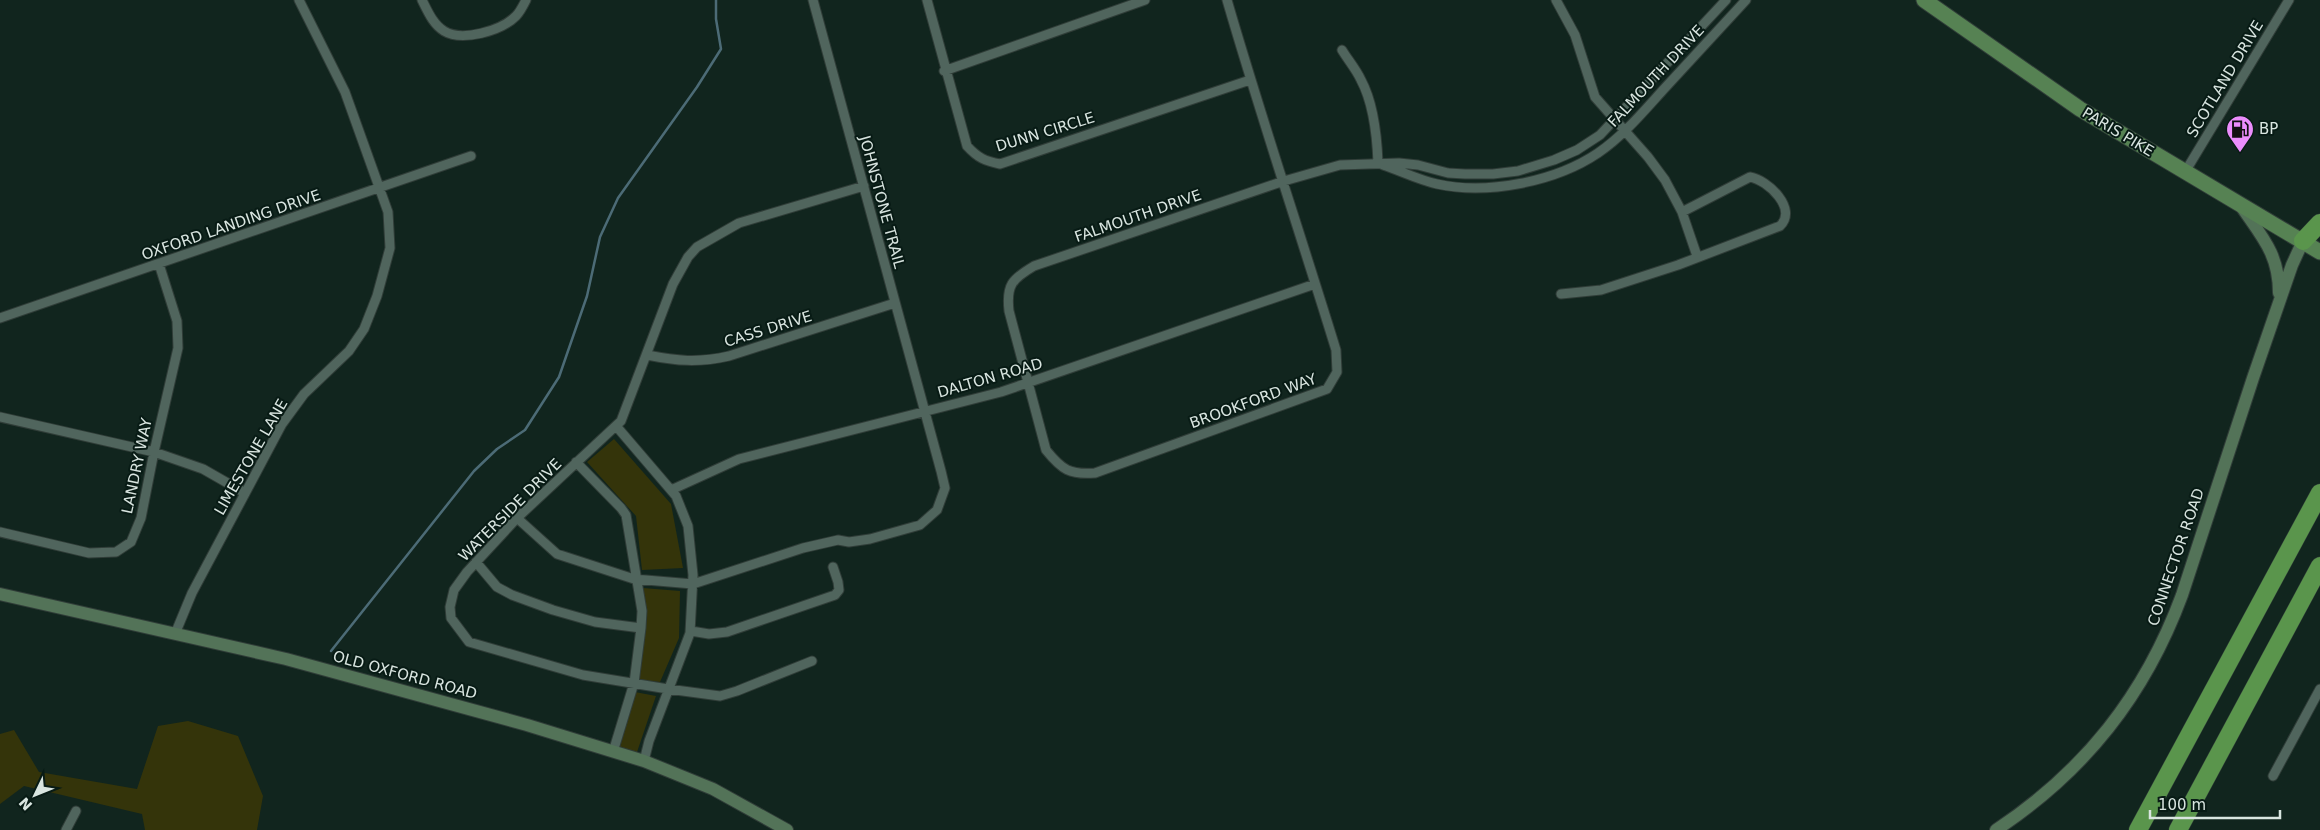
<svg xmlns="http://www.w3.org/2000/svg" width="2320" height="830" font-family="'DejaVu Sans',sans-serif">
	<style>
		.green { fill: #34340a }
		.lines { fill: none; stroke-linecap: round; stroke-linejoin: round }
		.stream { stroke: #4c6b76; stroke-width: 2.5 }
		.street-casing { stroke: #303d38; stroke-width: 11 }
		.secondary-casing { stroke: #303d38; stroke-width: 14 }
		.primary-casing { stroke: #303d38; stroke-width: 17 }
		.highway-casing { stroke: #303d38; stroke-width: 19 }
		.street { stroke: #50655d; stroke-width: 9 }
		.secondary { stroke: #537358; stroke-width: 12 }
		.primary { stroke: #568253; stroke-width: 15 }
		.highway { stroke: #5a954c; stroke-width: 18 }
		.labels { text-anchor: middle; stroke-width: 4; stroke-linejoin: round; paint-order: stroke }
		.street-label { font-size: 15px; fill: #d9e5e0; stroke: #081b15 }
		.poi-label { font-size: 15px; fill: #d9e5e0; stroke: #081b15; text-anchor: start }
	</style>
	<rect width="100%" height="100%" fill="#11251e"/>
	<!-- green -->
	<path class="green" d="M614 439 671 504 683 568 642 570 636 516 587 462Z
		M643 588 680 591 679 638 660 682 639 680 645 630Z
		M635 692 656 696 636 755 618 750Z
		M188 721 238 736 263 796 257 830H145L142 814 24 786 0 804V734L14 730 39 772 137 789 158 726Z"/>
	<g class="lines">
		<!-- stream -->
		<path class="stream" d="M331 651 474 471 497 449 525 430 559 377 587 296 600 237 618 198 697 87 721 49 716 19V0"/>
		<!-- street casing -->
		<g class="street-casing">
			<path id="street" d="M422 0C428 12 433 24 444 31 462 42 501 31 516 16 520 12 523 6 526 0
				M927 0 967 146C978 158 985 161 1000 164L1250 80
				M1227 0C1261 117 1300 233 1336 350L1337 372 1327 389 1095 473C1070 475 1062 470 1046 450L1009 311C1006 285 1012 279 1034 266L1284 181 1340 165 1399 163 1418 165 1448 173 1465 174H1493L1518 171 1554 160 1577 150 1600 135 1726 0
				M1556 0 1575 35 1595 97 1648 157 1665 180 1682 212 1697 256
				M1342 50C1348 60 1356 69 1361 80 1374 104 1377 136 1378 163
				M944 71 1145 0
				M1383 165C1401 171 1419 180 1437 184 1487 195 1555 182 1598 153 1623 136 1643 112 1663 90 1691 60 1718 30 1746 0
				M2185 172 2289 0
				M1561 294 1601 290 1678 265 1780 226C1798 209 1768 180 1750 177L1682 212
				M0 318 471 156
				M647 355C677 361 698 363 729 356L895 303
				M0 417 154 452 203 469 245 493
				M617 427 676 496 688 526 693 575 690 633 649 741 644 761
				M576 462 621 508 626 515 642 611 641 628 634 683 613 752
				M671 490 739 459 1001 392 1315 284
				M517 518 557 554 634 579 693 584 803 548 838 540 849 542 870 539 920 525 937 510 945 488 941 471 813 0
				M0 532 89 553 116 552 131 542 141 518 154 452 178 348 177 321 159 264
				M476 562 497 587 512 595 553 610 595 622 641 628
				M691 631 709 634 727 632 835 595 839 590 838 582 833 567
				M175 634 192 593 282 424 304 394 349 351 364 329 377 296 390 248 388 212 345 92 299 0
				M812 661 737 691 720 696 668 689 583 675 469 642 451 618 450 607 454 590 467 572 517 518 621 421 673 284 688 257 697 247 739 223 864 186
				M2273 776 2320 689
				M66 830 76 811"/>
		</g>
		<!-- secondary casing -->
		<g class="secondary-casing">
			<path id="secondary" d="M2241 206C2262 237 2279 254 2279 293
				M0 594 286 659 527 725 644 761 713 789 787 830
				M1996 830C2085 771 2145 695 2182 595L2253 378 2292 265 2303 241"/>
		</g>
		<!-- primary casing -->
		<g class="primary-casing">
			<path id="primary" d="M1924 0 2080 109 2320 252"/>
		</g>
		<!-- highway casing -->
		<g class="highway-casing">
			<path id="highway" d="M2303 241 2320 223
				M2138 830 2320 493
				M2178 830 2320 566"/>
		</g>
		<!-- street -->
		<use href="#street" class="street"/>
		<!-- secondary -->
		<use href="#secondary" class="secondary"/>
		<!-- primary -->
		<use href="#primary" class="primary"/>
		<!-- highway -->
		<use href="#highway" class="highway"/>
	</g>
	<!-- icons -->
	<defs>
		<g id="fuel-pin" transform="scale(1.4375)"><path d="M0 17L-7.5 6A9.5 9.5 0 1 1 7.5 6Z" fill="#eb8dfc" stroke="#081b15"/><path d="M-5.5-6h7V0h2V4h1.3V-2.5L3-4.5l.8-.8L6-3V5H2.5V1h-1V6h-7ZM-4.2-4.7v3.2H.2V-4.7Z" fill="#111"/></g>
	</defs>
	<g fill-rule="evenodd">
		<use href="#fuel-pin" x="2240" y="129"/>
	</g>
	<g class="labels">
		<!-- street labels -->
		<g class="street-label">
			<text transform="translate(1656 76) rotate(-47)" y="5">FALMOUTH DRIVE</text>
			<text transform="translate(2225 79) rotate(-59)" y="5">SCOTLAND DRIVE</text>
			<text transform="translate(1045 132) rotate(-17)" y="5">DUNN CIRCLE</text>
			<text transform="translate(2118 132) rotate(31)" y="5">PARIS PIKE</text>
			<text transform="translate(882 202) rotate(75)" y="5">JOHNSTONE TRAIL</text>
			<text transform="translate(1138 216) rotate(-19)" y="5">FALMOUTH DRIVE</text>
			<text transform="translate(231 225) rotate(-19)" y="5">OXFORD LANDING DRIVE</text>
			<text transform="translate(768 329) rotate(-17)" y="5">CASS DRIVE</text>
			<text transform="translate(990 378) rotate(-16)" y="5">DALTON ROAD</text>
			<text transform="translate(1253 401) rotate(-20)" y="5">BROOKFORD WAY</text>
			<text transform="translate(251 457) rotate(-60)" y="5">LIMESTONE LANE</text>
			<text transform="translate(137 466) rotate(-78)" y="5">LANDRY WAY</text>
			<text transform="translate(510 510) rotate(-45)" y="5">WATERSIDE DRIVE</text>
			<text transform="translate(2176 557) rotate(-71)" y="5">CONNECTOR ROAD</text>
			<text transform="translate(405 675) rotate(15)" y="5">OLD OXFORD ROAD</text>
		</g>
		<!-- poi labels -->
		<g class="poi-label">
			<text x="2259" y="134">BP</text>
		</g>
	</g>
	<!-- north arrow -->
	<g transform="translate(35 795) rotate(227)" stroke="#081b15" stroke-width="4" paint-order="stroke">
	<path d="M0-4L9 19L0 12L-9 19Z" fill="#d9e5e0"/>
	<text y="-8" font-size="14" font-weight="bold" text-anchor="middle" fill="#d9e5e0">N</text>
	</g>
	<!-- scale -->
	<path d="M2150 810v8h130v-8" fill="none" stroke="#d9e5e0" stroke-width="2.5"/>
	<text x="2158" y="810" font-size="15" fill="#d9e5e0" stroke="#081b15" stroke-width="4" paint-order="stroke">100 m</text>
</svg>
